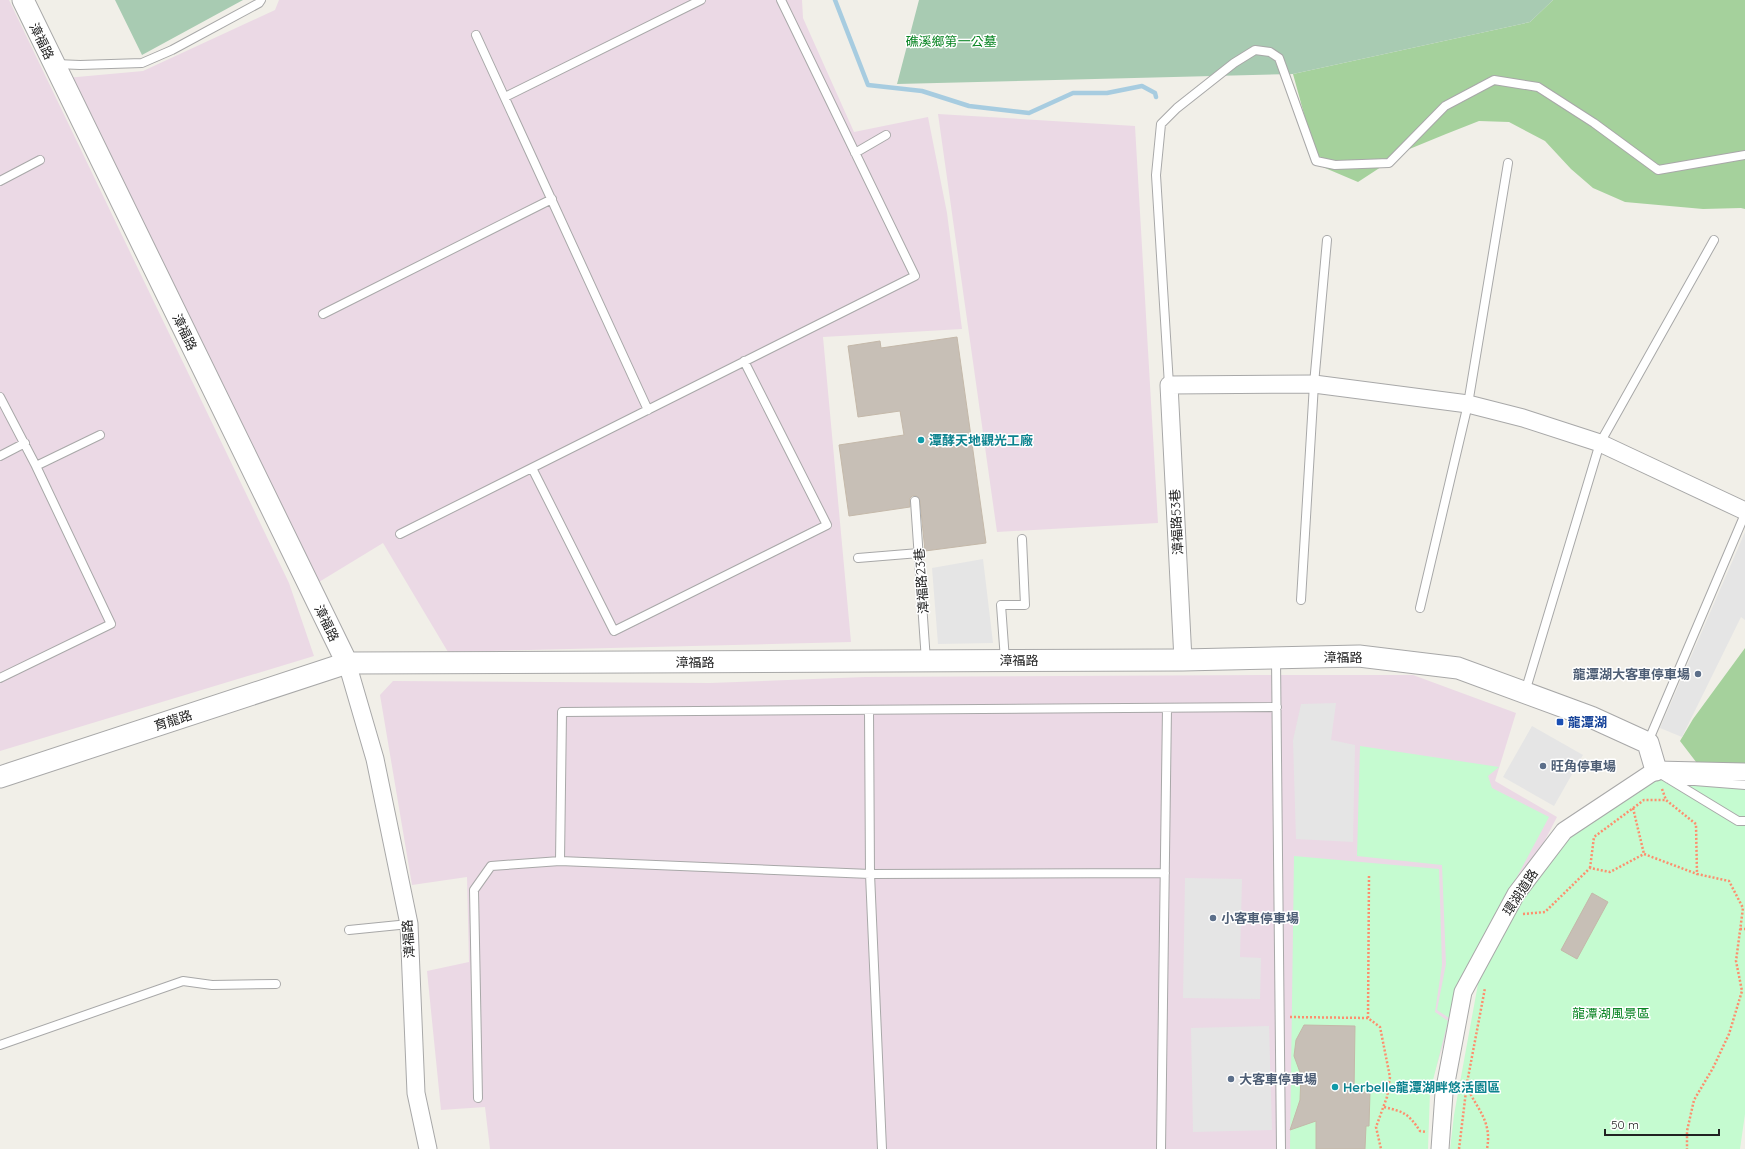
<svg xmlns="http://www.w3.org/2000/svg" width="1745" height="1149" font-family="Quicksand,'Noto Sans TC',sans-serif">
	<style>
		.industrial { fill: #ebd9e5 }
		.forest { fill: #a5d19c }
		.cemetery { fill: #a8cbb2 }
		.park { fill: #c5fbd0 }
		.parking { fill: #e5e5e5 }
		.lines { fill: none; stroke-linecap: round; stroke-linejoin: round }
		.stream { stroke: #a7cce0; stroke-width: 4.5 }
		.building { fill: #c7bfb6; stroke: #c4b8a9 }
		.service-casing { stroke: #a8a8a8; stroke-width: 10 }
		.minor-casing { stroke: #a8a8a8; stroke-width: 19 }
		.tertiary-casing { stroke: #a8a8a8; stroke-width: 23 }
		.path { stroke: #fd8e6d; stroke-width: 2.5; stroke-dasharray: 2 2; stroke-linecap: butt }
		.service { stroke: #fff; stroke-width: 8 }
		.minor { stroke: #fff; stroke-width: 17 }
		.tertiary { stroke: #fff; stroke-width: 21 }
		.culture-dot { fill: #0f9aa8; stroke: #fff; stroke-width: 1.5 }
		.service-dot { fill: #5c6f8a; stroke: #fff; stroke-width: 1.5 }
		.transit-dot { fill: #1a4fb4; stroke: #fff; stroke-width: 1.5 }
		.labels { text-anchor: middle; stroke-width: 3; stroke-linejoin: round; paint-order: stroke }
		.street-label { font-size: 13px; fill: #212121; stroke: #fff }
		.park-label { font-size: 13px; fill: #098523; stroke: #fff }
		.culture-label { font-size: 13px; font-weight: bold; fill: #0d838f; stroke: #fff; text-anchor: start }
		.service-label { font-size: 13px; font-weight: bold; fill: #4e5e75; stroke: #fff; text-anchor: start }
		.transit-label { font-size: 13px; font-weight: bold; fill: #164399; stroke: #fff; text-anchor: start }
	</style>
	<rect width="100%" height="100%" fill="#f1efe8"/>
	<!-- industrial -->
	<path class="industrial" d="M0 0H9L289 583 314 656 0 751Z
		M279 0H802L803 18 854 132 928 117 947 213 962 329 823 337 851 642 448 652 383 543 319 582 66 78 143 71 275 10Z
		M938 114 1135 126 1158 523 997 532Z
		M1260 675H1413L1516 713 1495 781 1557 817 1451 1020 1425 1103 1426 1149H490L485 1107 441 1110 427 971 469 962 467 877 412 885 380 695 393 681 710 683 865 677Z"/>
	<!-- forest -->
	<path class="forest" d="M1553 0H1745V209L1741 208 1703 209 1625 202 1593 188 1571 169 1545 141 1509 122 1479 121 1446 134 1407 150 1358 182 1318 165 1293 74 1530 22Z
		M1745 648V776L1703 771 1680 741 1693 719Z"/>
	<!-- cemetery -->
	<path class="cemetery" d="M115 0H243L142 55Z
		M919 0H1553L1530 22 1293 74 897 84Z"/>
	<!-- park -->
	<path class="park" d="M1360 746 1499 767 1488 776 1492 788 1549 817 1459 985 1449 1018 1437 1010 1446 964 1442 865 1357 856Z
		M1659 775 1745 780V1114L1740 1149H1450L1454 1115 1480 973 1520 899 1570 833Z
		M1294 856 1439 869 1442 965 1435 1012 1448 1021 1430 1092 1428 1149H1290Z"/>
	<!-- parking -->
	<path class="parking" d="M1745 532V620L1741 617 1682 737 1660 728Z
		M983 559 993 643 938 644 932 568Z
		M1336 703 1331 740 1355 745 1353 842 1296 839 1293 740 1301 704Z
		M1532 726 1583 755 1554 806 1503 777Z
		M1185 878 1242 879 1240 957 1261 958 1260 999 1183 998Z
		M1269 1026 1272 1130 1193 1132 1191 1028Z"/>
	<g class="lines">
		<!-- stream -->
		<path class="stream" d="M835 0 868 85 922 91 969 106 1029 113 1073 93H1107L1142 86 1155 93 1156 97"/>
	</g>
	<!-- building -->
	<path class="building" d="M957 337 986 543 925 551 920 501 917 496H912L910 498V507L849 516 839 445 904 435 900 411 858 417 848 346 880 341 881 348Z
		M1592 893 1608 902 1577 959 1561 950Z
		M1304 1025 1355 1026 1354 1092H1370L1369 1126H1366L1365 1149H1316V1121L1290 1130 1300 1100 1301 1075 1294 1056 1296 1040Z"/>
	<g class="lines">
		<!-- service casing -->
		<g class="service-casing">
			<path id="service" d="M476 35 648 410
				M56 64 80 65 142 63 172 50 259 3 261 0
				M505 97 701 0
				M855 153 886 135
				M0 181 40 160
				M323 314 552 199
				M1169 385 1156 175 1161 124 1177 108 1234 63 1255 50 1270 52 1279 58 1316 161 1335 165 1389 163 1445 106 1494 80 1538 87 1594 123 1658 170 1745 155
				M0 397 36 466 111 624 0 678
				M0 456 25 443
				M36 466 100 435
				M532 468 614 631 827 525 744 361
				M915 501 926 661
				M400 534 915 276 781 0
				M858 558 919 553
				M1301 600 1314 384 1327 240
				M1420 608 1468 404 1508 163
				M1276 659 1281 1149
				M1005 660 1001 605H1025L1022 539
				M1525 692 1600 443 1714 240
				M869 710 870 874 882 1149
				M1648 742 1745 514
				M1659 773 1738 821H1745
				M1669 779 1745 785
				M560 861 562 712 1277 707
				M349 930 409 924
				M0 1045 183 981 212 985 276 984
				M478 1098 474 890 491 866 560 861 870 874 1165 873
				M1161 1149 1167 708"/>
		</g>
		<!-- minor casing -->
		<g class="minor-casing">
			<path id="minor" d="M1183 660 1169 385 1314 384 1468 404 1523 418 1600 443 1745 511
				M347 663 375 759 409 924 416 1093 428 1149
				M1440 1149 1444 1093 1463 992 1516 894 1564 831 1656 770 1745 772"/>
		</g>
		<!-- tertiary casing -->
		<g class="tertiary-casing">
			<path id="tertiary" d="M23 0 347 663
				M0 777 347 663 1183 660 1359 656 1458 668 1591 717 1648 743 1656 770"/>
		</g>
		<!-- path -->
		<path class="path" d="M1662 789 1666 800 1696 824 1697 874 1729 881 1743 908 1736 961 1742 991 1729 1034 1713 1068 1694 1100 1687 1131V1149
			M1633 808 1644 854
			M1590 868 1594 837 1644 800H1666
			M1523 914 1545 912 1590 868 1610 872 1644 854 1697 874
			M1740 929H1745
			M1290 1017 1368 1018 1380 1027 1390 1077 1387 1097 1376 1127 1381 1149
			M1368 1018 1369 875
			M1467 1087C1478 1111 1492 1121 1487 1149
			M1384 1107C1404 1112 1408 1113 1420 1131L1427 1132
			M1459 1149 1467 1083 1485 988"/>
		<!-- service -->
		<use href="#service" class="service"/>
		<!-- minor -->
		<use href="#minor" class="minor"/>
		<!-- tertiary -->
		<use href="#tertiary" class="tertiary"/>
	</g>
	<!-- markers -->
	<g class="culture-dot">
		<circle cx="921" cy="440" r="4"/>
		<circle cx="1335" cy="1087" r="4"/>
	</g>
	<g class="service-dot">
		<circle cx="1698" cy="674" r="4"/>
		<circle cx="1543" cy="766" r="4"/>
		<circle cx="1213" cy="918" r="4"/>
		<circle cx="1231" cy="1079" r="4"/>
	</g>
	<rect class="transit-dot" x="1556" y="718" width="8" height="8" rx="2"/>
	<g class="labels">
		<!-- street labels -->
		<g class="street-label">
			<text transform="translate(42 41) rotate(64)" y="5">漳福路</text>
			<text transform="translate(185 332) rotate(64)" y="5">漳福路</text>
			<text transform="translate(1176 522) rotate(-93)" y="5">漳福路53巷</text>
			<text transform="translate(921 581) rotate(-94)" y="5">漳福路23巷</text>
			<text transform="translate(327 623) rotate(64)" y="5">漳福路</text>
			<text x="1343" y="662">漳福路</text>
			<text x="1019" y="665">漳福路</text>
			<text x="695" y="667">漳福路</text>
			<text transform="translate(173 720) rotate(-18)" y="5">育龍路</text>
			<text transform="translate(1520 892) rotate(-57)" y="5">環湖道路</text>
			<text transform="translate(408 939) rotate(-94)" y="5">漳福路</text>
		</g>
		<!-- park labels -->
		<g class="park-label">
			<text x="951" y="46">礁溪鄉第一公墓</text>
			<text x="1611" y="1018">龍潭湖風景區</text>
		</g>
		<!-- culture labels -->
		<g class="culture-label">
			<text x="929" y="445">潭酵天地觀光工廠</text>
			<text x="1343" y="1092">Herbelle龍潭湖畔悠活園區</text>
		</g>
		<!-- service labels -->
		<g class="service-label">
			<text x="1690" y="679" text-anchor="end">龍潭湖大客車停車場</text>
			<text x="1551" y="771">旺角停車場</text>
			<text x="1221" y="923">小客車停車場</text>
			<text x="1239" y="1084">大客車停車場</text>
		</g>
		<!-- transit labels -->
		<g class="transit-label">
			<text x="1568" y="727">龍潭湖</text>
		</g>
	</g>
	<!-- scale -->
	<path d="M1605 1129v6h114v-6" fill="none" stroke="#212121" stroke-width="2"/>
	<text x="1611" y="1129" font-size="12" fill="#212121" stroke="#ffffff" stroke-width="3" paint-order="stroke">50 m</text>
</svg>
